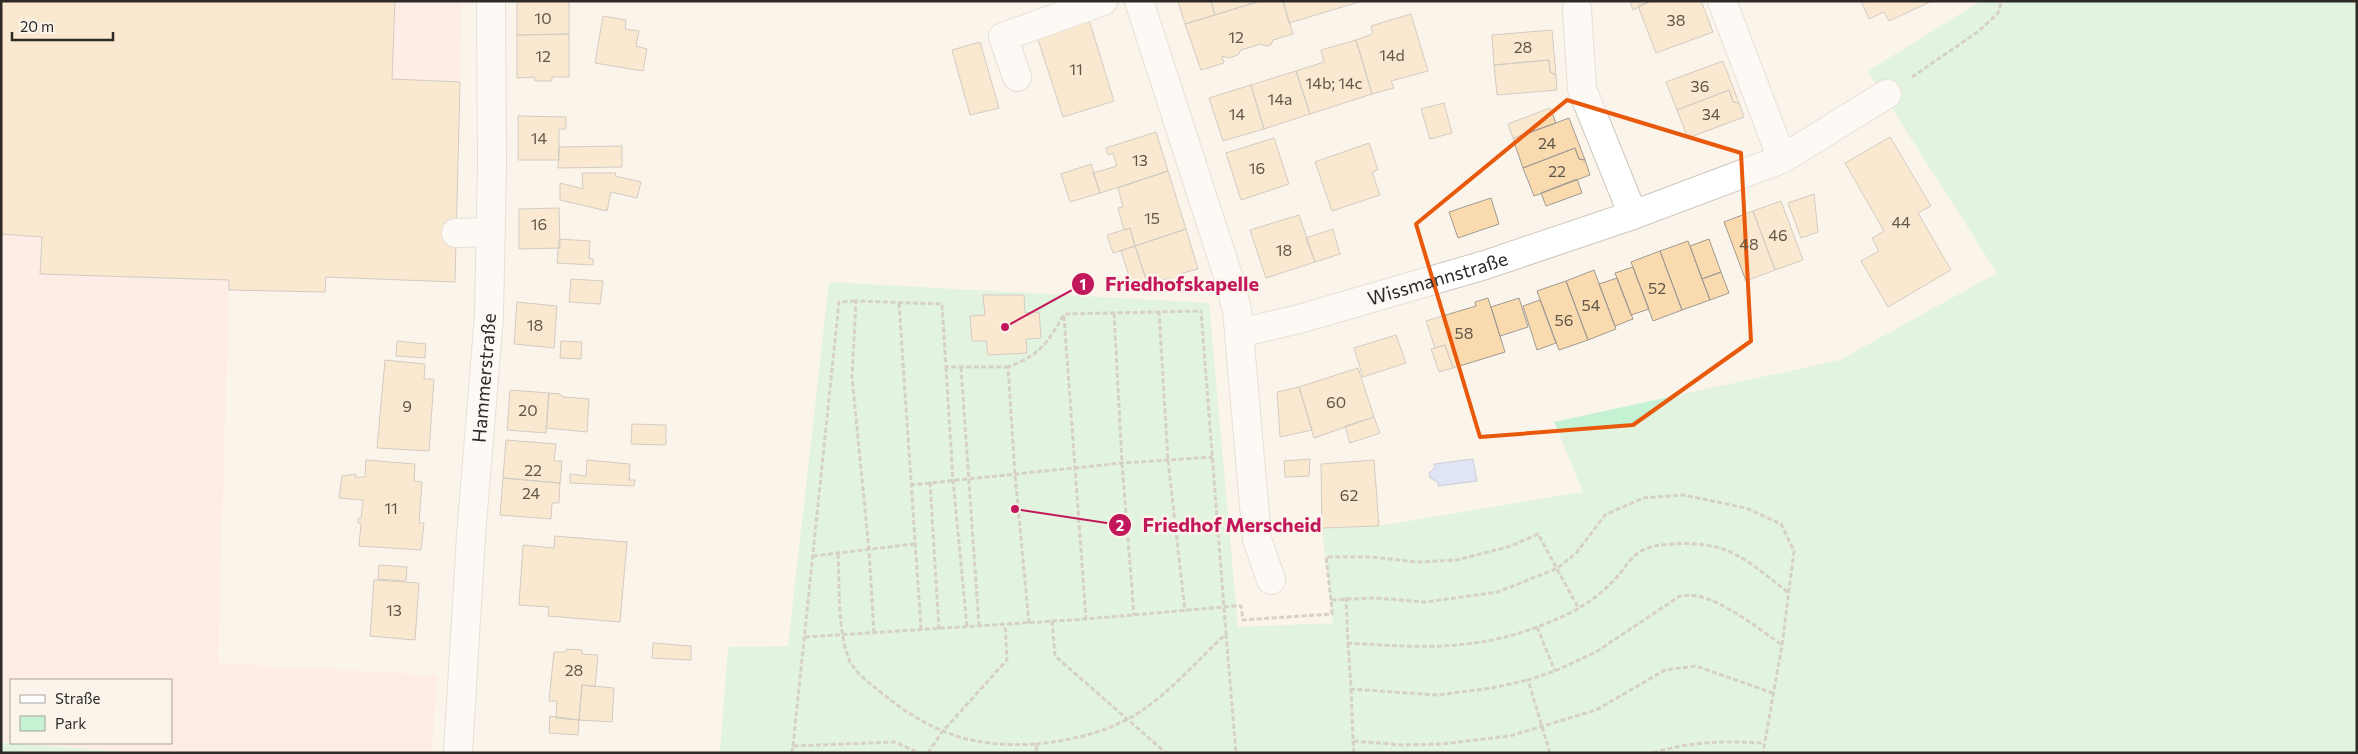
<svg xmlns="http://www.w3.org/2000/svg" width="2358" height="754" font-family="Commissioner,sans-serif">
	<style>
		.industrial { fill: #ffe4e1 }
		.green { fill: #c4f2d3 }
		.water { fill: #bcd2fe; stroke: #91a0be }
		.building { fill: #f9dbaf; stroke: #a09a92 }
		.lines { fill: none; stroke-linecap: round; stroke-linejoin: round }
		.minor-casing { stroke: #cdc7be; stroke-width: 30 }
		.path { stroke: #aaa59e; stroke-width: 3; stroke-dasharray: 5 2.5; stroke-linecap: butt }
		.minor { stroke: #fff; stroke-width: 28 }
		.marked { fill: none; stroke: #e8590c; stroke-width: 4; stroke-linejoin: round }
		.labels { text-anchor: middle; stroke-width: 5; stroke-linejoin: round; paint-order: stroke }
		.number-label { font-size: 16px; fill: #605649 }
		.street-label { font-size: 19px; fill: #2d2a27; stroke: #fbf4eb }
		.leader { fill: none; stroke: #c2185b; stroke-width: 2 }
		.callout-dot { fill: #c2185b; stroke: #fbf4eb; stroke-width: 2 }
		.mark-label { font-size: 15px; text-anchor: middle; font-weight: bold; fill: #fff }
		.callout-label { font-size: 20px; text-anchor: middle; font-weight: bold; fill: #c2185b; stroke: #fbf4eb; stroke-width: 5; stroke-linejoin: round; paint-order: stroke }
	</style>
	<rect width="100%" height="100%" fill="#fbf4eb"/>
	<!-- industrial -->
	<path class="industrial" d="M1 1H462L455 281 326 277 325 292 229 291 218 663 437 675 432 753H138L17 743H171V680H11V742L1 741Z"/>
	<!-- green -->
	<path class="green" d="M1981 1H2357V753H720L728 647 788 646 829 282 1209 303 1238 627 1333 623 1322 528 1379 526 1583 492 1554 422 1840 360 1997 273 1868 71Z
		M1 742 11 743 138 753H1Z"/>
	<!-- water -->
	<path class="water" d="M1473 459 1477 481 1438 486V482L1430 478 1429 473 1435 468 1434 464Z"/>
	<!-- building -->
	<path class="building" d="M1 1H395L392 79 460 82 455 282 326 277 325 292 229 290V280L40 274 42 237 1 234Z
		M517 1H569V34L517 35Z
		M1178 1H1211L1215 15 1185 24Z
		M1211 1H1260L1215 15Z
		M1260 1H1283L1293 34 1273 40 1271 45 1266 46 1261 44 1241 50 1238 55 1229 58 1222 56 1224 63 1201 70 1185 24Z
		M1283 1H1358L1359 2 1289 23Z
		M1630 1H1651L1633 10Z
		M1651 1H1701L1713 32 1656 53 1638 6Z
		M1861 1H1932L1889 21 1884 12 1869 19Z
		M1411 14 1428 71 1391 81 1394 88 1372 94 1356 40 1373 34 1371 26Z
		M603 16 626 20 625 29 639 31 636 46 647 49 643 71 595 63Z
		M1089 20 1114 101 1063 117 1037 36Z
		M1552 30 1556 75 1550 72 1549 60 1494 65 1492 35Z
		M569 34V77H552V81H535L534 77 517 78V35Z
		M1356 40 1372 94 1310 114 1296 71 1324 62 1321 50Z
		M980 42 999 108 970 115 952 50Z
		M1549 60 1550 72 1556 75 1557 90 1497 95 1494 65Z
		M1723 61 1739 103 1733 102 1729 90 1677 110 1666 82Z
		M1296 71 1310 114 1264 129 1251 85Z
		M1251 85 1264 129 1223 141 1209 98Z
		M1729 90 1733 102 1739 103 1744 117 1688 138 1677 110Z
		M1444 103 1452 133 1430 139 1421 109Z
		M1550 108 1556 123 1513 138 1508 124Z
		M518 116 566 117V129H559V160H518Z
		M1569 118 1585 160 1579 159 1575 148 1523 168 1513 139Z
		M1156 132 1168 171 1100 193 1093 173 1117 166 1113 153 1108 155 1106 148Z
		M1890 137 1931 206 1918 213 1951 270 1888 307 1861 261 1879 251 1872 238 1884 231 1845 163Z
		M1274 138 1289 184 1241 200 1226 153Z
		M1369 143 1378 170 1372 172 1380 195 1332 211 1315 162Z
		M622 146V167L558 168 559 147Z
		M1575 148 1579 159 1585 160 1590 175 1534 196 1523 168Z
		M1091 164 1100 193 1070 202 1061 174Z
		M1168 171 1186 229 1135 246 1130 228 1124 230 1118 208 1123 207 1118 188Z
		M582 173H616L615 176 641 182 637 198 611 192 607 211 560 200V183L583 189Z
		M1577 179 1582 193 1546 206 1541 193Z
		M1814 194 1818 232 1801 238 1788 203Z
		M1491 198 1499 224 1458 238 1449 212Z
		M1781 201 1803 260 1775 270 1753 211Z
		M559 208 560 248 519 249V209Z
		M1753 211 1775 270 1746 281 1724 222Z
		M1299 215 1315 262 1266 278 1250 230Z
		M1130 228 1135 246 1113 253 1107 235Z
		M1186 229 1198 269 1183 273 1182 278 1174 281 1169 278 1148 285 1135 246Z
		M1333 229 1340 254 1315 262 1306 238Z
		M559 239 590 241 589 258 593 259V265L557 263Z
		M1709 239 1721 272 1702 279 1690 246Z
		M1688 241 1710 300 1682 310 1660 251Z
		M1135 246 1148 285 1142 287 1127 283 1125 277 1129 276 1121 251Z
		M1660 251 1682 310 1653 321 1631 262Z
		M1633 267 1649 309 1631 315 1615 273Z
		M1594 270 1616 329 1588 340 1566 281Z
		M1721 272 1729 293 1710 300 1702 279Z
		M1617 278 1633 319 1615 326 1599 284Z
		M571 279 603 281 600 304 569 302Z
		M1566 281 1588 340 1559 350 1537 291Z
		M983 295H1024L1025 313 1039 312 1041 338 1026 339 1027 353 988 355 986 341H972L970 316 985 315Z
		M1488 298 1505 352 1453 368 1445 345 1435 348 1426 321 1476 306 1475 302Z
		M1519 298 1528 327 1500 336 1491 307Z
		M1540 300 1556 343 1537 350 1523 306Z
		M517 302 557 306 554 348 514 344Z
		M1396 335 1406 363 1363 377 1354 348Z
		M397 341 426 344 425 358 396 356Z
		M561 341 582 342 581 359 560 358Z
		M1445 345 1453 368 1439 372 1431 349Z
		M385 360 425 364 424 379H434L429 451 377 448Z
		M1358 368 1374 417 1314 438 1299 387Z
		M1299 387 1312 430 1280 437 1277 392Z
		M510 390 549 393 546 433 507 430Z
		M549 393 560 394 563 397 589 399 587 432 546 428Z
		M1374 417 1380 433 1350 443 1345 426Z
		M632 424 666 425V445L631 444Z
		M506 440 556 444 554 461H562L560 483 503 478Z
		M1310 459 1309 476 1285 477 1284 461Z
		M366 460 415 464 414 481 422 482 419 523H424L421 550 359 546 361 524 358 523V518H361L363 500 339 498 342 476 356 474 355 477H365Z
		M587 460 630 464 629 480H635L634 486 570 483V474L586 476Z
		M1374 460 1379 526 1322 528 1321 464Z
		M503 478 560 483 559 503H552L551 519 500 515Z
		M555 536 627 542 620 622 548 616 549 607 519 605 523 545 554 548Z
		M379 565 407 567 406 581 378 579Z
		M374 580 419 583 415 640 370 636Z
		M653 643 691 646V660L652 658Z
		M566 649 582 650V654L598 655 595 687 582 685 579 720 556 718 557 701H549L554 652H566Z
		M582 685 614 688 612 722 579 720Z
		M550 716 579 720 578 735 549 733Z"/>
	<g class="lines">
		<!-- minor casing -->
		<g class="minor-casing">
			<g id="minor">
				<path d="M1139 1 1230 282 1237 310 1257 539 1271 580"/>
				<path d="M1722 1 1782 159"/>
				<path d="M1577 9 1582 89 1633 215"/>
				<path d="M1017 77 1003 37 1103 1"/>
				<path d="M456 233 491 232"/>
				<path id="s1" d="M1240 333 1299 319 1485 265 1633 215 1782 159 1887 94"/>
				<path id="s2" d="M458 753 471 536 489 316 492 164 491 1"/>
			</g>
		</g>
		<!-- path -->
		<path class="path" d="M1912 77 1979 31 1998 13 2002 1
			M899 303 921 629
			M1159 311 1168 460 1185 611
			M1114 313 1122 463 1134 615
			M1064 316 1086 619
			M946 367 953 480 967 627
			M961 367 979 626
			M930 482 939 629
			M910 485 1122 463 1212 457
			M838 554C840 587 837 625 848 657 853 671 867 681 878 690 929 732 970 748 1036 744L1037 753
			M813 556 914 544
			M1346 597 1348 643C1429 648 1481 652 1557 619 1579 610 1600 596 1616 578 1624 570 1628 560 1638 553 1648 546 1659 545 1671 544 1729 540 1746 560 1789 593
			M1331 600 1326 557H1370L1418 562 1457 560 1511 546 1538 534 1579 609
			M1052 621 1055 656 1166 753
			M1029 623 1015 475 1008 367C1040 355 1048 343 1064 314L1201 311
			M1537 627 1555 671
			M874 633 869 550 852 377 856 301 942 304 946 367H1008
			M1226 634 1236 753
			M805 637 1086 619 1235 606H1241L1243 620 1332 614 1331 600 1374 598 1425 602 1498 592 1558 568 1577 552 1605 515 1643 498 1683 495 1746 508 1781 524 1794 551 1782 645 1763 753
			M1348 643 1351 689 1437 695 1492 688 1528 680
			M1351 689 1353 741 1403 745 1441 744 1510 736 1596 710 1665 670 1696 666 1773 693
			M1353 741 1354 753
			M1036 744C1068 741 1099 734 1128 719 1164 700 1196 661 1226 634L1201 311
			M793 746 839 302 856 301
			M792 753 793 746 896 742 918 753
			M928 753 942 732 1007 660 1005 625
			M1550 753 1528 680 1555 671 1596 652 1680 596C1711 589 1757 628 1782 645
			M1653 753C1690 741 1725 741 1764 743"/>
		<!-- minor -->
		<use href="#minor" class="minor"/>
	</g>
	<!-- marked area -->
	<path d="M0 0H2358V754H0ZM1567 100 1741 153 1751 341 1633 425 1480 437 1416 224Z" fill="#fbf4eb" fill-opacity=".55" fill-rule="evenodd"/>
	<path class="marked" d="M1567 100 1741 153 1751 341 1633 425 1480 437 1416 224Z"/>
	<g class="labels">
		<!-- number labels -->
		<g class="number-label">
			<text x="543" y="24">10</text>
			<text x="1676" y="26">38</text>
			<text x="1236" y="43">12</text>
			<text x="1523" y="53">28</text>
			<text x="1392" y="61">14d</text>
			<text x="543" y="62">12</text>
			<text x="1076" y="75">11</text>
			<text x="1334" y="89">14b; 14c</text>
			<text x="1700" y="92">36</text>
			<text x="1280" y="105">14a</text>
			<text x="1237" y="120">14</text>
			<text x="1711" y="120">34</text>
			<text x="539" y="144">14</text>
			<text x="1547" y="149">24</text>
			<text x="1140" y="166">13</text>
			<text x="1257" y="174">16</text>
			<text x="1557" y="177">22</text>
			<text x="1152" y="224">15</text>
			<text x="1901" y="228">44</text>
			<text x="539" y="230">16</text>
			<text x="1778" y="241">46</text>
			<text x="1749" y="250">48</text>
			<text x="1284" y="256">18</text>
			<text x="1657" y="294">52</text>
			<text x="1591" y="311">54</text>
			<text x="1564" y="326">56</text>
			<text x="535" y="331">18</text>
			<text x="1464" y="339">58</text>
			<text x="1336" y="408">60</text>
			<text x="407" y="412">9</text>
			<text x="528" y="416">20</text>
			<text x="533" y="476">22</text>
			<text x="531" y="499">24</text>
			<text x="1349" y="501">62</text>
			<text x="391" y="514">11</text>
			<text x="394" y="616">13</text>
			<text x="574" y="676">28</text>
		</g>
		<!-- street labels -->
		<g class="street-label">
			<text dy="7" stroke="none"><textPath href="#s1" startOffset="205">Wissmannstraße</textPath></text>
			<text dy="7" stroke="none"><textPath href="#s2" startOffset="376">Hammerstraße</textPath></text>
		</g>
	</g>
	<!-- callouts -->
	<path class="leader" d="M1005 327L1083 284M1015 509L1120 525"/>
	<g class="callout-dot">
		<circle cx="1005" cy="327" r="5"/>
		<circle cx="1015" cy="509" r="5"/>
		<circle cx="1083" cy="284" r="12"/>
		<circle cx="1120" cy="525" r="12"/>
	</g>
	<g class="mark-label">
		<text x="1083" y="290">1</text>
		<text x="1120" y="531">2</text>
	</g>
	<g class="callout-label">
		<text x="1182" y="291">Friedhofskapelle</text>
		<text x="1232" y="532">Friedhof Merscheid</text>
	</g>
	<!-- border -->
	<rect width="2358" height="754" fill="none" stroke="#2d2a27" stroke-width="5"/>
	<!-- legend -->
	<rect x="10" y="679" width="162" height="65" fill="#fbf4eb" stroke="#a9a39d"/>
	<rect x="20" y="695" width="25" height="8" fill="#ffffff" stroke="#a9a39d"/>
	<text x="55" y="704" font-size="15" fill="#2d2a27">Straße</text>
	<rect x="20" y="716" width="25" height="15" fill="#c4f2d3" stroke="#a9a39d"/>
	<text x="55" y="729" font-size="15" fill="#2d2a27">Park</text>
	<!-- scale -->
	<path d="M12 32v8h101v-8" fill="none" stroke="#2d2a27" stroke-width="2.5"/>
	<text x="20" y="32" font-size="15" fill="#2d2a27" stroke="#fbf4eb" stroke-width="4" paint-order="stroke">20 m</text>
</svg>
